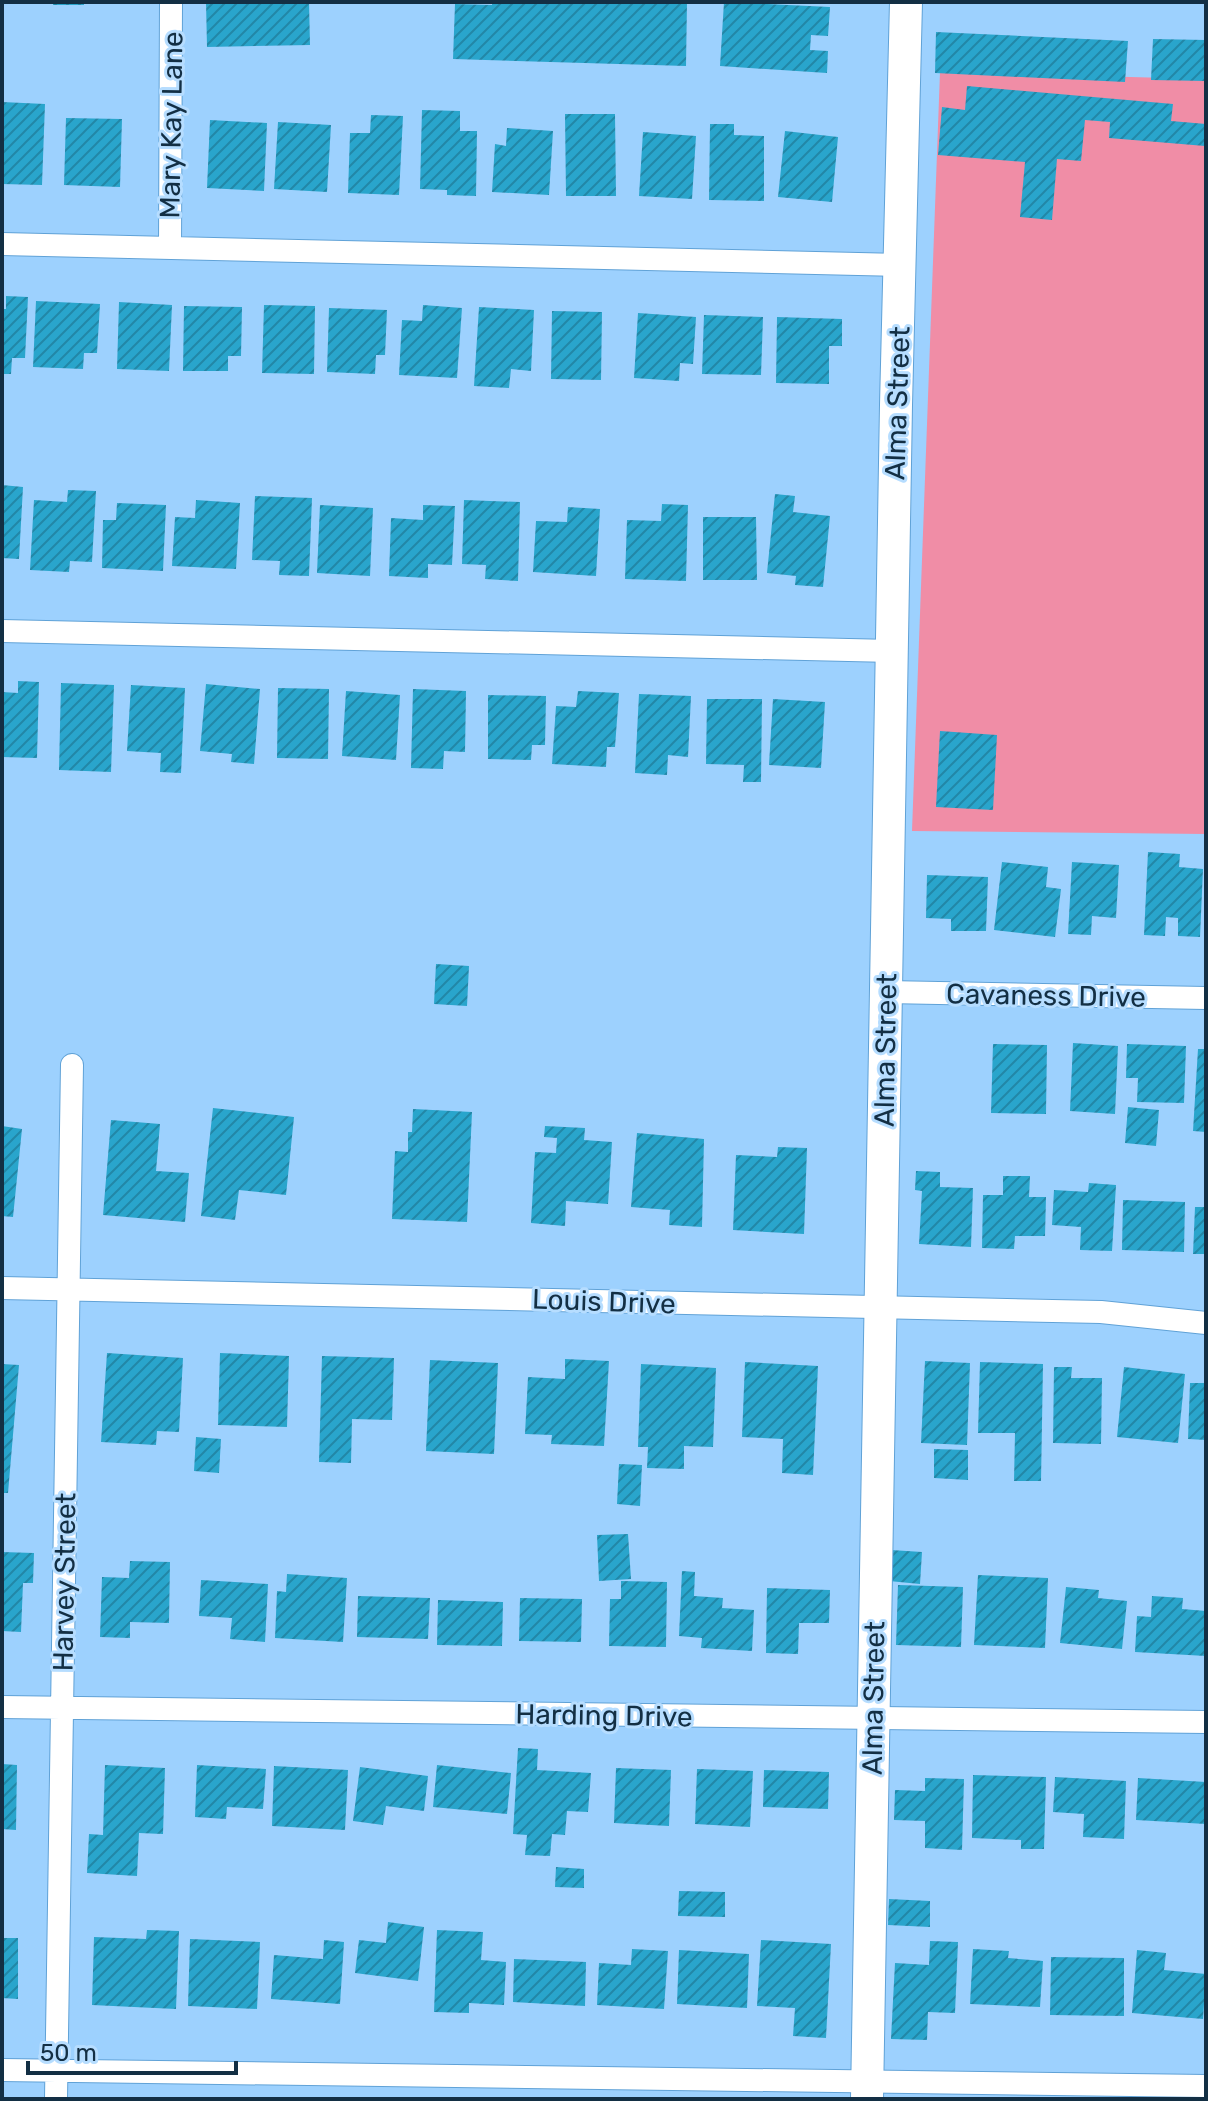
<svg xmlns="http://www.w3.org/2000/svg" width="1208" height="2101" font-family="Rubik,sans-serif">
	<style>
		.grass { fill: #f08da6 }
		.building { fill: url(#building-hatch) }
		.lines { fill: none; stroke-linecap: round; stroke-linejoin: round }
		.street-casing { stroke: #60a2d7; stroke-width: 24 }
		.secondary-casing { stroke: #60a2d7; stroke-width: 34 }
		.street { stroke: #fff; stroke-width: 22 }
		.secondary { stroke: #fff; stroke-width: 32 }
		.labels { text-anchor: middle; stroke-width: 6; stroke-linejoin: round; paint-order: stroke }
		.street-label { font-size: 28px; fill: #132f44; stroke: #b6ddff }
	</style>
	<defs>
		<pattern id="building-hatch" width="6" height="6" patternUnits="userSpaceOnUse" patternTransform="scale(2)"><rect width="6" height="6" fill="#29a5cc"/><path d="M-1 1l2-2M0 6l6-6M5 7l2-2" fill="none" stroke="#2287a7"/></pattern>
	</defs>
	<rect width="100%" height="100%" fill="#9dd1fe"/>
	<!-- grass -->
	<path class="grass" d="M940 72 1206 79V834L912 831Z"/>
	<!-- building -->
	<path class="building" d="M53 2H84V5H53Z
		M206 2H309L310 45 207 47Z
		M492 2H687L686 66 453 59 455 4 492 5Z
		M724 2 830 7 828 36 811 35 810 50 828 51 827 73 720 66Z
		M936 32 1128 41 1125 82 935 73Z
		M1153 39 1206 40V81L1151 80Z
		M967 86 1173 104 1171 121 1206 124 1205 146 1109 138 1110 122 1085 120 1081 161 1057 159 1052 220 1020 217 1025 162 938 155 942 107 965 110Z
		M2 102 45 104 42 185 2 184Z
		M422 110 460 111V131H477L476 196 447 195V190L420 189Z
		M565 114H615L616 196H566Z
		M371 115 403 116 399 195 348 193 350 133H370Z
		M66 118 122 119 120 187 64 185Z
		M210 120 267 123 264 191 207 188Z
		M278 122 331 125 327 192 274 189Z
		M710 124H734V135L764 136V201L709 200Z
		M507 128 553 131 549 195 492 192 495 144 506 146Z
		M785 131 838 137 832 202 778 197Z
		M643 132 696 136 692 199 639 196Z
		M6 296 28 297 25 358H12L11 374H2V309H6Z
		M36 301 100 304 97 353H84L83 369 33 367Z
		M119 302 172 305 169 371 117 369Z
		M264 305 315 306 314 374 262 373Z
		M423 305 462 308 457 378 399 375 402 320 422 321Z
		M184 306 242 307 241 356H228V371H183Z
		M479 307 534 310 531 371 511 369 509 388 474 386Z
		M329 308 387 310 385 355H376L375 374 327 372Z
		M552 311 602 312 601 380 551 379Z
		M638 313 696 317 693 364 680 363 679 381 634 378Z
		M704 315 763 317 761 375 702 374Z
		M777 317 842 319V346H829V384L776 383Z
		M2 485 23 487 19 559 2 558Z
		M68 490 96 491 92 562 70 561 69 572 30 570 34 500 67 502Z
		M775 494 795 496 793 512 830 516 823 587 795 585 796 576 767 573Z
		M255 496 312 498 309 576 279 575 280 561 252 560Z
		M196 500 240 503 236 569 172 566 175 517 195 518Z
		M464 500 520 502 518 581 485 579 486 565 462 564Z
		M117 503 166 505 163 571 102 568 103 520H116Z
		M662 504 688 505 686 581 625 579 627 520 661 521Z
		M320 505 373 508 370 576 317 573Z
		M423 505 455 506 452 565 428 564V578L389 576 391 518 423 520Z
		M568 507 600 509 596 576 533 572 536 521 567 522Z
		M703 517H756L757 580H703Z
		M18 681 39 682 37 758 2 757V692L18 693Z
		M61 683 114 685 111 772 59 770Z
		M206 684 260 689 254 764 231 762 232 754 200 751Z
		M131 685 185 688 181 773 160 772 161 753 127 751Z
		M278 688 329 689 328 759 277 758Z
		M413 689 466 691 465 752 444 751 443 769 411 768Z
		M346 691 400 695 396 760 342 756Z
		M578 691 619 693 615 747H607L606 767 552 764 556 706 576 707Z
		M639 694 691 696 688 757 668 755 667 775 635 773Z
		M488 695 546 696 545 745H532L531 760 488 759Z
		M707 699H762L761 782H743L744 765 706 764Z
		M773 699 825 702 821 768 769 765Z
		M940 731 997 735 993 810 936 807Z
		M1148 852 1180 854 1179 867 1203 869 1200 937 1178 936V918L1166 917 1165 936 1144 935Z
		M1002 862 1048 867 1046 887 1061 889 1055 937 994 930Z
		M1072 862 1119 865 1116 918 1092 916 1091 935 1068 934Z
		M927 875 988 877 986 931H951V919L926 918Z
		M436 964 469 966 467 1006 434 1004Z
		M1073 1043 1118 1046 1115 1114 1070 1111Z
		M993 1044 1047 1045 1046 1114 991 1113Z
		M1127 1044 1186 1046 1184 1103 1137 1102 1138 1078H1126Z
		M1198 1049H1206V1132L1193 1131Z
		M1128 1107 1159 1110 1156 1146 1125 1143Z
		M213 1108 294 1117 286 1195 239 1190 235 1220 201 1216Z
		M413 1109 472 1112 467 1222 392 1219 395 1151 408 1152V1132H412Z
		M111 1120 160 1124 156 1171 189 1173 185 1222 103 1215Z
		M2 1126 22 1129 13 1217 2 1216Z
		M545 1126 585 1128 584 1140 612 1142 608 1204 566 1201 565 1226 531 1223 535 1152 556 1153 557 1138 544 1137Z
		M637 1133 704 1139 702 1227 669 1225 670 1210 631 1207Z
		M778 1147 807 1148 804 1234 733 1230 736 1155 777 1157Z
		M916 1171 940 1172V1187L973 1188 971 1247 919 1244 922 1191 915 1190Z
		M1003 1176H1030L1029 1197H1046L1045 1236H1015L1014 1249 982 1248 983 1195H1003Z
		M1089 1183 1116 1185 1112 1251 1080 1250 1081 1227 1052 1225 1054 1190 1088 1192Z
		M1123 1200 1185 1202 1184 1252 1122 1250Z
		M1195 1207H1206V1254H1193Z
		M107 1353 183 1358 179 1432 157 1431 156 1445 101 1442Z
		M220 1353 289 1356 287 1427 218 1425Z
		M322 1356 394 1358 392 1420 352 1419 351 1463 319 1462Z
		M565 1359 609 1361 604 1446 551 1444 552 1435 525 1434 528 1377 565 1379Z
		M430 1360 498 1363 494 1454 426 1451Z
		M925 1361 970 1363 967 1445 921 1443Z
		M745 1362 818 1366 813 1475 782 1473 783 1439 742 1437Z
		M980 1362 1043 1364 1041 1481H1014L1015 1433H978Z
		M2 1364 19 1365 8 1493H2Z
		M641 1364 716 1368 713 1447 684 1446V1469L647 1468 648 1447H638Z
		M1054 1367H1072L1071 1378H1102L1101 1444 1053 1443Z
		M1124 1367 1185 1374 1178 1443 1117 1437Z
		M1190 1383H1206V1440L1188 1439Z
		M196 1437 221 1439 219 1473 194 1471Z
		M934 1449 968 1450V1480L934 1478Z
		M619 1464 642 1465 640 1506 617 1504Z
		M628 1534 631 1579 599 1581 597 1535Z
		M891 1550 922 1552 920 1584 889 1581Z
		M2 1552 34 1553 33 1583H23L21 1632 2 1631Z
		M130 1561 170 1562 169 1623 130 1622V1638L100 1637 102 1577 129 1578Z
		M682 1571 695 1572 694 1596 723 1598 722 1608 754 1610 752 1651 701 1648 702 1638 679 1636Z
		M287 1574 347 1578 343 1642 275 1638 277 1591 286 1592Z
		M978 1575 1048 1578 1045 1648 974 1645Z
		M201 1580 268 1584 265 1642 230 1639 232 1618 199 1616Z
		M621 1581 667 1582 666 1647 609 1646 610 1599H621Z
		M898 1585 963 1587 961 1647 896 1645Z
		M1066 1587 1099 1590 1098 1598 1127 1601 1122 1649 1060 1643Z
		M767 1588 830 1590 829 1623H799L798 1654 766 1653Z
		M358 1596 430 1598 428 1639 357 1637Z
		M1152 1596 1183 1598 1182 1609 1206 1611V1656L1135 1652 1137 1616 1151 1617Z
		M520 1598 582 1599 581 1642 519 1641Z
		M438 1600 503 1602 502 1646 437 1645Z
		M518 1748 538 1749 537 1770 591 1773 588 1812 567 1811 565 1835 552 1834 550 1856 525 1855 527 1835 513 1834Z
		M2 1764 17 1765 16 1830 2 1829Z
		M105 1765 165 1768 163 1834 139 1833 137 1876 87 1873 89 1834 103 1835Z
		M197 1765 266 1769 263 1809 227 1807 226 1819 195 1817Z
		M437 1765 511 1773 507 1814 433 1807Z
		M274 1766 348 1770 345 1830 272 1826Z
		M360 1767 428 1776 424 1811 386 1806 383 1825 353 1821Z
		M616 1768 671 1770 669 1826 614 1823Z
		M697 1769 753 1771 750 1827 695 1824Z
		M764 1770 829 1772 828 1809 763 1807Z
		M973 1775 1046 1777 1044 1849H1021V1840L972 1838Z
		M1055 1777 1126 1781 1124 1839 1083 1837 1084 1814 1053 1812Z
		M925 1778 964 1779 962 1850 925 1848V1821L894 1820 895 1790 925 1791Z
		M1138 1778 1206 1782V1824L1136 1820Z
		M556 1867 584 1869V1888L555 1887Z
		M679 1891 725 1892V1917L678 1916Z
		M889 1899 930 1901V1927L888 1925Z
		M388 1922 424 1927 418 1981 355 1973 359 1940 386 1943Z
		M147 1930 179 1931 176 2009 92 2005 94 1937 146 1939Z
		M437 1930 483 1932 481 1960 506 1962 504 2005 469 2003V2013L434 2012Z
		M2 1938H18V1999L2 1998Z
		M190 1939 260 1942 257 2009 188 2006Z
		M324 1940 344 1942 340 2004 271 1999 274 1955 323 1959Z
		M761 1940 831 1944 826 2038 793 2036 795 2008 757 2006Z
		M930 1941 958 1942 955 2013 928 2012 927 2040 891 2039 895 1963 929 1965Z
		M632 1949 668 1951 664 2009 597 2005 599 1963 631 1965Z
		M973 1949 1009 1951 1008 1958 1043 1961 1040 2007 970 2004Z
		M679 1950 749 1954 747 2008 677 2004Z
		M1137 1950 1166 1953 1164 1970 1206 1974 1203 2019 1132 2013Z
		M1051 1957 1124 1958V2016L1050 2015Z
		M514 1959 586 1962 585 2006 513 2002Z"/>
	<g class="lines">
		<!-- street casing -->
		<g class="street-casing">
			<path id="street" d="M2 244 901 265
				M170 248 171 2
				M2 631 892 651
				M886 992 1206 998
				M2 1288 1101 1312 1206 1323
				M2 1707 1206 1722
				M2 2070 1206 2086
				M56 2099 72 1065"/>
		</g>
		<!-- secondary casing -->
		<g class="secondary-casing">
			<path id="secondary" d="M867 2099 896 405 906 2"/>
		</g>
		<!-- street -->
		<use href="#street" class="street"/>
		<!-- secondary -->
		<use href="#secondary" class="secondary"/>
	</g>
	<g class="labels">
		<!-- street labels -->
		<g class="street-label">
			<text transform="translate(171 125) rotate(-89)" y="10">Mary Kay Lane</text>
			<text transform="translate(897 403) rotate(-88)" y="10">Alma Street</text>
			<text transform="translate(1046 995) rotate(1)" y="10">Cavaness Drive</text>
			<text transform="translate(885 1050) rotate(-89)" y="10">Alma Street</text>
			<text transform="translate(604 1301) rotate(2)" y="10">Louis Drive</text>
			<text transform="translate(64 1582) rotate(-89)" y="10">Harvey Street</text>
			<text transform="translate(873 1698) rotate(-89)" y="10">Alma Street</text>
			<text transform="translate(604 1715) rotate(1)" y="10">Harding Drive</text>
		</g>
	</g>
	<!-- border -->
	<rect width="1208" height="2101" fill="none" stroke="#132f44" stroke-width="8"/>
	<!-- scale -->
	<path d="M28 2061v12h208v-12" fill="none" stroke="#132f44" stroke-width="4"/>
	<text x="40" y="2061" font-size="24" fill="#132f44" stroke="#b6ddff" stroke-width="6" paint-order="stroke">50 m</text>
</svg>
